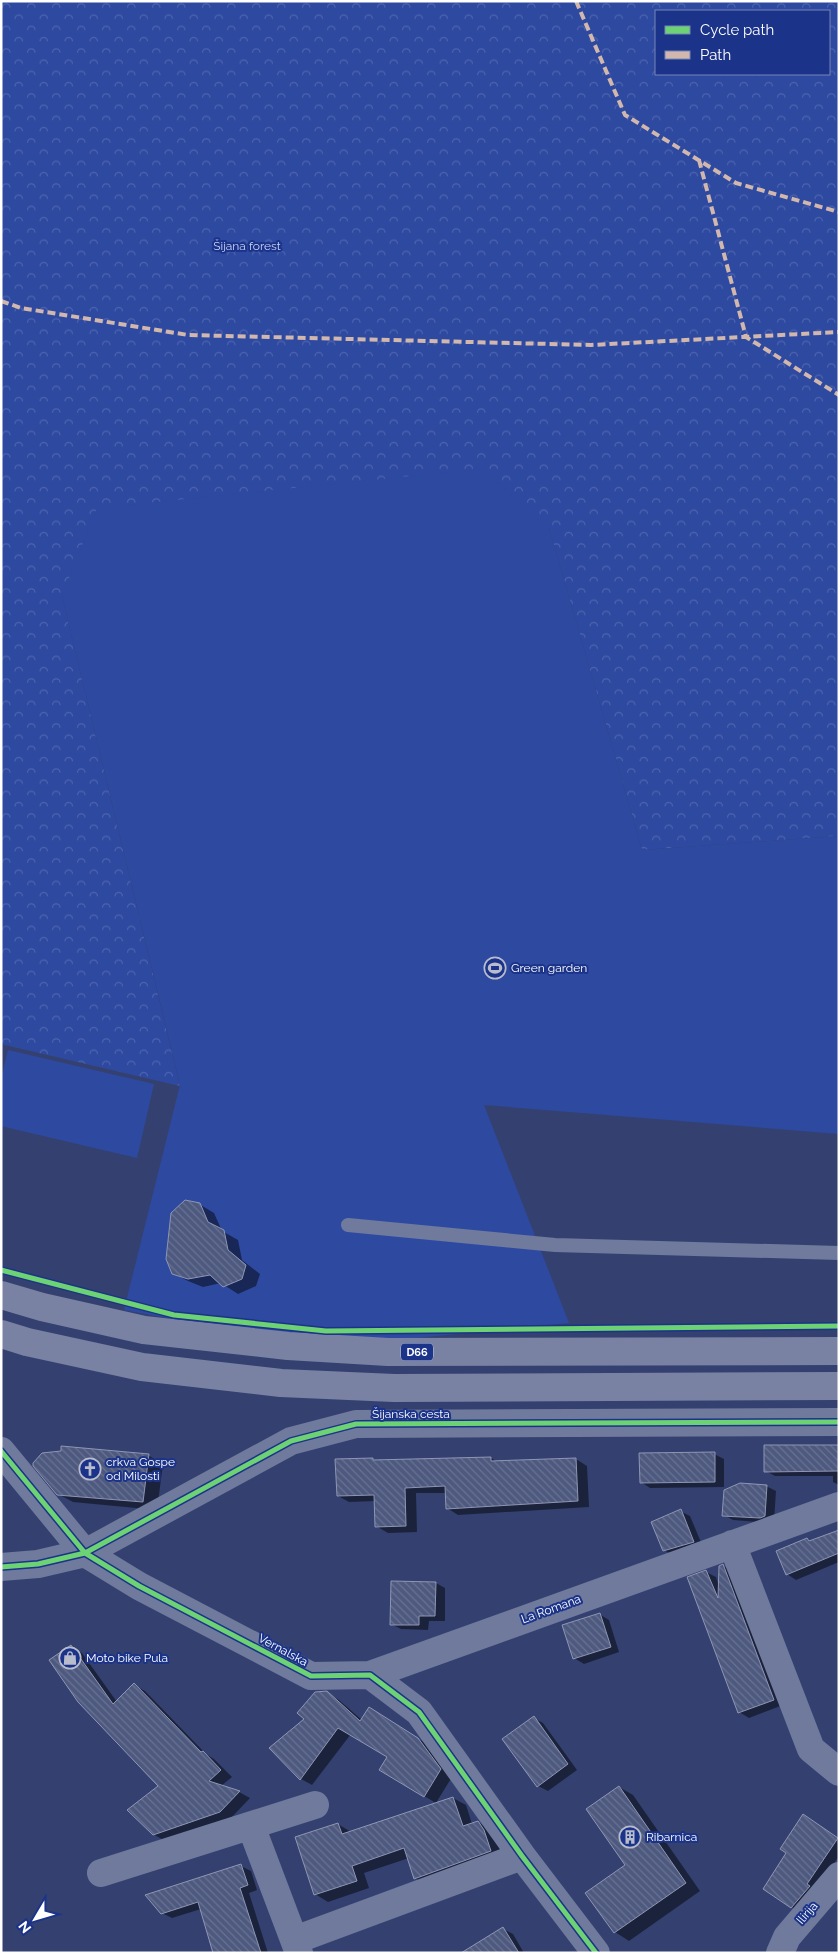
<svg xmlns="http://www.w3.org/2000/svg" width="840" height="1954" font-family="Raleway,sans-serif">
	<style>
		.forest { fill: url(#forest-crowns); fill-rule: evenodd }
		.pitch { fill: #2e49a0 }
		.shadow { fill: #0007 }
		.building { fill: url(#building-back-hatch); stroke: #8f96b3 }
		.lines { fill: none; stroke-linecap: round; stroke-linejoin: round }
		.service { stroke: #707a9d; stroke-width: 14 }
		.minor { stroke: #707a9d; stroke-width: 28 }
		.primary { stroke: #7a82a3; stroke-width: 28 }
		.quiet { stroke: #d1b7ad; stroke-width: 4; stroke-dasharray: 8 4; stroke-linecap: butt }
		.cycleway-casing { stroke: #1b3389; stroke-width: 8 }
		.cycleway { stroke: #6cd273; stroke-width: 5 }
		.labels { text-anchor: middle; stroke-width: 4; stroke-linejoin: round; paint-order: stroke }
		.shield { fill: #1b3389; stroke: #bbc2dc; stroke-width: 1 }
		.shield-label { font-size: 11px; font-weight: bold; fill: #fff }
		.park-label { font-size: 12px; fill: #c9d4f9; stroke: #1b3389 }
		.poi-label { font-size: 12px; fill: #fff; stroke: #1b3389; text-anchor: start }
		.street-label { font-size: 12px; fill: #fff; stroke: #1b3389 }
	</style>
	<defs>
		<pattern id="forest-crowns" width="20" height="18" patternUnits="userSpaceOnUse" patternTransform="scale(1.25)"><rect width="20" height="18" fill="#2e49a0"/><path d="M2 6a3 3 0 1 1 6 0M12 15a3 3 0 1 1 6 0" fill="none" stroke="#4d64ae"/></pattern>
		<pattern id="building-back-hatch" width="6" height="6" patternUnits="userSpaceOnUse" patternTransform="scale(1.25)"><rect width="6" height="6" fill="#4e597f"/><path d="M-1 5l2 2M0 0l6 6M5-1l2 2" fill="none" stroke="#697292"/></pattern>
	</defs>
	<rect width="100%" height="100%" fill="#344170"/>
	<!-- forest -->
	<path class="forest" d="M1 1H839V836L642 850 549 528 62 596 180 1086 1 1044ZM656 11H829V74H656Z"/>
	<!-- pitch -->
	<path class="pitch" d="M482 469 549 528 642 850 839 836V1134L484 1105 569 1323 375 1342 275 1338 124 1310 180 1085 62 596 97 508Z
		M8 1050 154 1084 137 1158 1 1126V1079Z"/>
	<!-- shadow -->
	<path class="shadow" d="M199 1204 214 1213 222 1231 238 1240 242 1260 260 1274 256 1286 238 1294 221 1283 203 1287 188 1281 173 1273Z
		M839 1447V1485L833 1482V1476H775L766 1471Z
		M714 1454 724 1459V1487L650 1488 641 1482Z
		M148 1455 163 1464 157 1510 73 1502 58 1494Z
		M491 1458 498 1462 576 1459 587 1466 589 1507 458 1515 447 1508 446 1493H416L417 1532 388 1533 376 1526V1501L349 1502 338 1496 373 1459 376 1462Z
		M766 1486 776 1491 774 1521 770 1523 733 1520 724 1515Z
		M680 1511 690 1516 703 1547 674 1556 664 1550Z
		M839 1531V1562L796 1580 787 1574 807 1540 811 1542Z
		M723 1566 733 1571 783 1705 749 1718 739 1712 706 1572 716 1577 719 1587Z
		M436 1583 445 1588V1621H429L428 1630 401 1629 391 1624Z
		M599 1614 609 1620 619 1652 584 1664 574 1658Z
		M71 1646 82 1653 117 1702 134 1685 145 1691 206 1754 214 1759 232 1777 221 1786 239 1792 250 1798 231 1818 165 1841 153 1834 159 1786Z
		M327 1693 339 1700 362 1720 381 1715 430 1746 452 1777 436 1803 424 1796 388 1757 351 1734 312 1785 301 1779 306 1719Z
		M534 1718 543 1723 577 1770 548 1791 538 1786Z
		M619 1787 633 1795 700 1891 629 1941 615 1932 627 1865Z
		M453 1798 466 1805 472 1824 478 1822 491 1830 496 1838 503 1858 428 1885 415 1878 409 1858 364 1873 369 1888 328 1902 315 1894 338 1824 351 1832Z
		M813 1821 839 1839V1856L802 1912 792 1907Z
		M241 1866 251 1871 257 1890 249 1893 268 1953H215L201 1909 172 1918 162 1913Z
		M503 1929 513 1934 524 1953H481Z"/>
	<!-- building -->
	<path class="building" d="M185 1200 200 1203 208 1222 224 1230 228 1250 246 1265 242 1279 223 1287 210 1275 188 1279 172 1274 166 1259 171 1213Z
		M764 1445H839V1471L764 1472Z
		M61 1446 149 1454 143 1502 57 1495 33 1466V1463L42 1453 61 1451Z
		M715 1452V1482L640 1483 639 1453Z
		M491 1457V1461L576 1458 578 1501 446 1509 445 1486 405 1488 406 1526 375 1527 374 1495 337 1496 335 1459 373 1458V1460Z
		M740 1483 767 1485 765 1516 760 1518 722 1516 724 1490Z
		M681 1509 694 1542 663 1551 651 1522Z
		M839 1530V1553L786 1575 776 1551 807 1538 809 1541Z
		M723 1564 774 1700 738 1713 687 1577 706 1570 718 1598 719 1566Z
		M391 1581 436 1582 435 1616H419V1625H390Z
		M600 1613 611 1647 573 1659 562 1625Z
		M71 1645 113 1704 134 1683 201 1752 203 1751 221 1770 209 1781 240 1791 220 1812 153 1835 127 1810 158 1786 78 1702 49 1660Z
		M327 1691 360 1721 369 1707 418 1738 441 1769 424 1797 379 1770 387 1757 338 1728 300 1780 269 1748 304 1719 297 1713 315 1692Z
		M534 1716 568 1764 537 1787 502 1739Z
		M619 1786 686 1883 614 1933 585 1893 625 1865 586 1809Z
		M453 1797 463 1826 478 1821 484 1830 491 1851 414 1879 404 1848 352 1866 357 1881 314 1895 295 1837 338 1823 342 1834Z
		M803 1814 838 1838 807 1884 810 1886 791 1908 763 1889 786 1853 780 1849Z
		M241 1864 248 1885 240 1888 261 1953H213L198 1902 161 1914 145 1895Z
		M503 1927 519 1953H461Z"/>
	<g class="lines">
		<!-- service -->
		<path class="service" d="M348 1225 555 1245 839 1253"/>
		<!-- minor -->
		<path class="minor" d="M1 1451 85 1553 291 1441 356 1424 839 1422
			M732 1544 811 1749 839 1772
			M1 1567 38 1564 85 1553 139 1586 311 1676 370 1675 419 1712 522 1856 596 1953
			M370 1675 839 1506
			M251 1826 299 1953
			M101 1873 315 1805
			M295 1940 522 1856
			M780 1953 787 1937 839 1876"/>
		<!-- primary -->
		<path class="primary" d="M1 1295 42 1307 144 1330 288 1346 388 1352 839 1351
			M1 1334 27 1342 142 1367 281 1383 394 1388 839 1386"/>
		<!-- quiet -->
		<path class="quiet" d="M576 1 625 115 736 183 839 212
			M699 160 746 337 839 395
			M1 301 21 308 188 335 591 345 839 332"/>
		<!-- cycleway casing -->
		<g class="cycleway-casing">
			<path id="cycleway" d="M1 1270 174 1315 326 1331 839 1326
				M1 1451 85 1553 291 1441 356 1424 839 1422
				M1 1567 38 1564 85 1553 139 1586 311 1676 370 1675 419 1712 522 1856 596 1953"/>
		</g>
		<!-- cycleway -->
		<use href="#cycleway" class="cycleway"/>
	</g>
	<!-- icons -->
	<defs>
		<g id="stadium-ring" transform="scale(1.125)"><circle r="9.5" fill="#1b3389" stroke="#b8bccd" stroke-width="1.5"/><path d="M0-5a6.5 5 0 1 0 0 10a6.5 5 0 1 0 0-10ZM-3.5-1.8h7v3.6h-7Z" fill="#b8bccd"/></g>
		<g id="church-ring" transform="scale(1.125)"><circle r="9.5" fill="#1b3389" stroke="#b8bccd" stroke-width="1.5"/><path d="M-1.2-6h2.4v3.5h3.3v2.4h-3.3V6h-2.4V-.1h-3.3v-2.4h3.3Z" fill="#b8bccd"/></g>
		<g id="shop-ring" transform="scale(1.125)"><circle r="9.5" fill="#1b3389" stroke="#b8bccd" stroke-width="1.5"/><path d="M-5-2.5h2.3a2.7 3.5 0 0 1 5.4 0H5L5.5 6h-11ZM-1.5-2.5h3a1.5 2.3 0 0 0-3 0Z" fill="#b8bccd"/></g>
		<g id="building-ring" transform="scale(1.125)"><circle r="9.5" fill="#1b3389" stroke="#b8bccd" stroke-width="1.5"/><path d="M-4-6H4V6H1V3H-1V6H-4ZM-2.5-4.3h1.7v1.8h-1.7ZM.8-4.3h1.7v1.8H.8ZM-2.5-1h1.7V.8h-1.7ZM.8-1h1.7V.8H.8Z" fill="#b8bccd"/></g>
	</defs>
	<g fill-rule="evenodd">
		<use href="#stadium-ring" x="495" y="968"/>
		<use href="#church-ring" x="90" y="1469"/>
		<use href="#shop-ring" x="70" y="1658"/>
		<use href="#building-ring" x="630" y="1837"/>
	</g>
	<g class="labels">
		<!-- shield labels -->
		<rect class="shield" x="401" y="1343.5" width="32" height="17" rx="4"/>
		<g class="shield-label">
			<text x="417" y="1356">D66</text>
		</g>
		<!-- park labels -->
		<g class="park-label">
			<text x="247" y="250">Šijana forest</text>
		</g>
		<!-- poi labels -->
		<g class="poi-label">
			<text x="511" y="972">Green garden</text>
			<text x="106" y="1466">crkva Gospe<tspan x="106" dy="14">od Milosti</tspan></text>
			<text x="86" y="1662">Moto bike Pula</text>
			<text x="646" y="1841">Ribarnica</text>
		</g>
		<!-- street labels -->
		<g class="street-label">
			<text x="411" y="1418">Šijanska cesta</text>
			<text transform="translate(551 1609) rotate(-20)" y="4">La Romana</text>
			<text transform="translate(283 1650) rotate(28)" y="4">Vernalska</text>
			<text transform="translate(807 1913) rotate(-49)" y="4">Ilirija</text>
		</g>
	</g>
	<!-- border -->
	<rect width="840" height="1954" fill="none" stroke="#ffffff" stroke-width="5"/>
	<!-- legend -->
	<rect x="655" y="10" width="175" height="65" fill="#1b3389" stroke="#7685b8"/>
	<rect x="665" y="26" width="25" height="8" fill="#6cd273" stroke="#7685b8"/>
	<text x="700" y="35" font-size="15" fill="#ffffff">Cycle path</text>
	<rect x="665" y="51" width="25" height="8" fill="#d1b7ad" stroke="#7685b8"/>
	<text x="700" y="60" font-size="15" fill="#ffffff">Path</text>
	<!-- north arrow -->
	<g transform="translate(35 1919) rotate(232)" stroke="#1b3389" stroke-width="4" paint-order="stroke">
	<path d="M0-4L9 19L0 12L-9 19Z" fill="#ffffff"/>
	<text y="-8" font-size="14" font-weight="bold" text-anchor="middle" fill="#ffffff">N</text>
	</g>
</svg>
